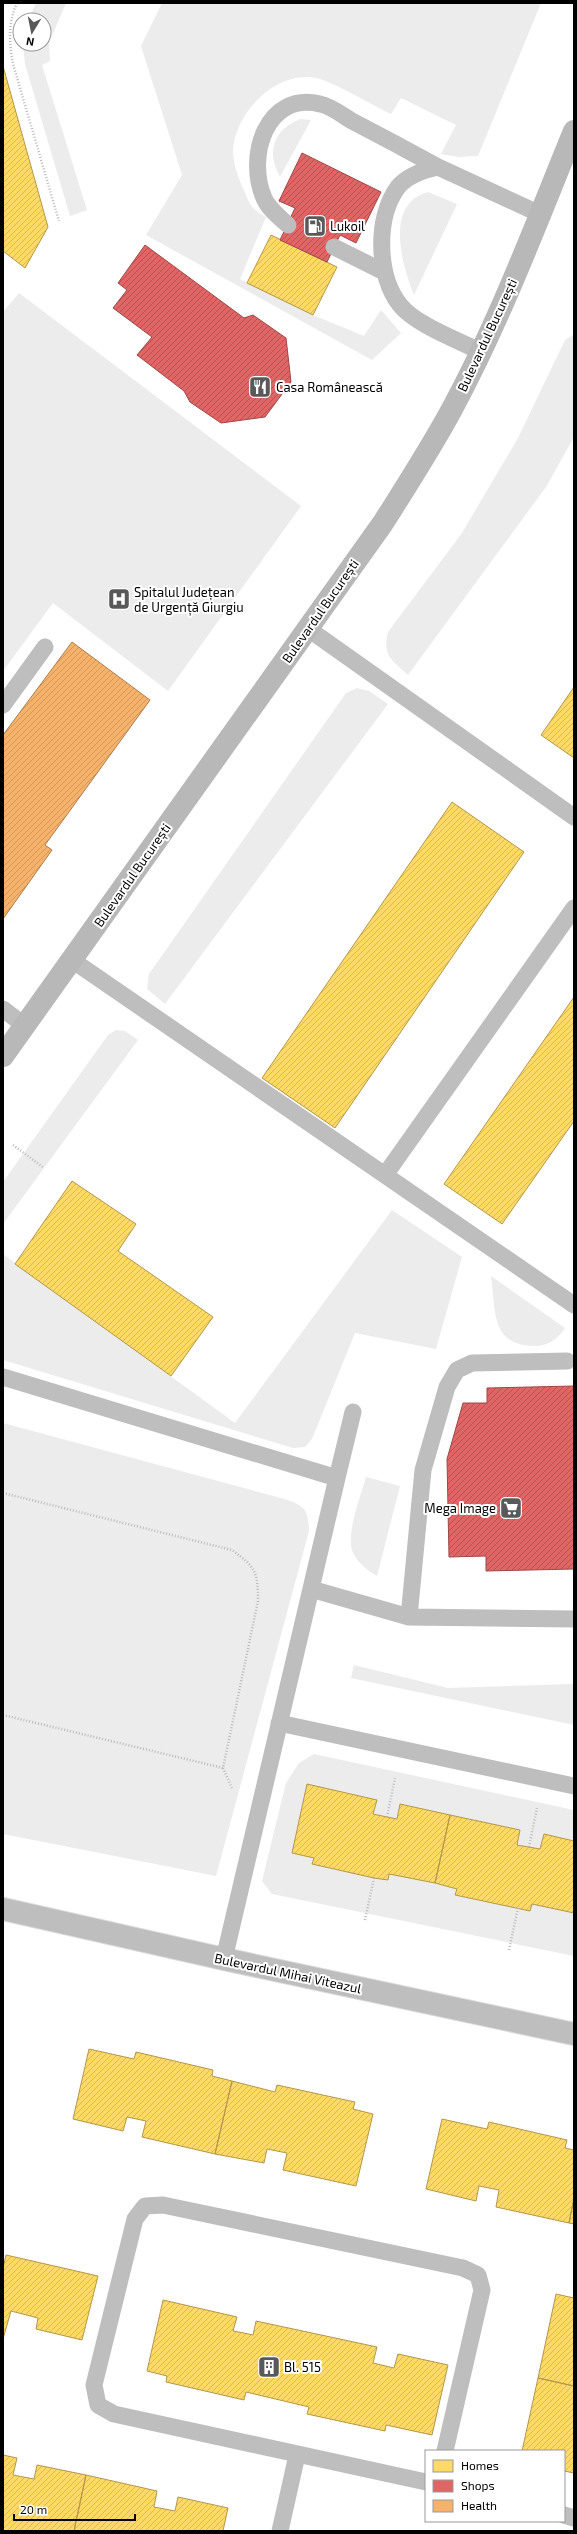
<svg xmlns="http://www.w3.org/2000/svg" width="577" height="2534" font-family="'Exo 2',sans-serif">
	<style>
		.green { fill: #ececec }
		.homes { fill: url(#homes-hatch); stroke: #b29847 }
		.shops { fill: url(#shops-hatch); stroke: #9d4747 }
		.health { fill: url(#health-hatch); stroke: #ac7d4b }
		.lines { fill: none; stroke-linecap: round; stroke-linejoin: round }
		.primary-casing { stroke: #dbdbdb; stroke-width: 24 }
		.path { stroke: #b9b9b9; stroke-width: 2.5; stroke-dasharray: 1 2; stroke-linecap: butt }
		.service { stroke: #bebebe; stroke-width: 17 }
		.secondary { stroke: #b8b8b8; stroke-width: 22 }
		.primary { stroke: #bebebe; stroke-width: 22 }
		.labels { text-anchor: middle; stroke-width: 4; stroke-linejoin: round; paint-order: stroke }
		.poi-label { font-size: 13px; fill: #000; stroke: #fff; text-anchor: start }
		.street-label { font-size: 13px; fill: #000; stroke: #fff }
	</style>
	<defs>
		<pattern id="homes-hatch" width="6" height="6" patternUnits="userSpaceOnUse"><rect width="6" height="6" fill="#ffd966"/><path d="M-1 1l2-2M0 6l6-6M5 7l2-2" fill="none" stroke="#d9b857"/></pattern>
		<pattern id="shops-hatch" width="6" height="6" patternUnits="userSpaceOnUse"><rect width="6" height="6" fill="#e06666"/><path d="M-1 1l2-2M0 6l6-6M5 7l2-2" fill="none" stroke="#b35252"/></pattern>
		<pattern id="health-hatch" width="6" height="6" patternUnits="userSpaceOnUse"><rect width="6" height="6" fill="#f6b26b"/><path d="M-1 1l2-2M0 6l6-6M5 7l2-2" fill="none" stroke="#d1975b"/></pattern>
	</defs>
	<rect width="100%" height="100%" fill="#fff"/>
	<!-- green -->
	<path class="green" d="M36 3H66L49 43 50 61 42 65 87 210 70 216 25 64 23 44H44V20H28Z
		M162 3H541L478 156 459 157 441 154 456 125 401 98 391 114C370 104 341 86 320 79 279 67 234 112 233 152 233 163 239 180 244 190 250 205 251 209 266 217L240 279 313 315 364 336 381 310 401 333 372 360 146 235 182 175 141 46Z
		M300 119 311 120 280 177C266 152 273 130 300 119Z
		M428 192 457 204 414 295C402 265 384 204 428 192Z
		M19 293 301 506 168 691 53 603 3 671V312Z
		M574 334V437L546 487 408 675C392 660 382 656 388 632L462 533 518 438 565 340Z
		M357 688 369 691 388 704 165 1004 147 989 149 974 346 693Z
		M116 1030 125 1031 138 1040 3 1224V1182L108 1035Z
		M392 1210 462 1257 436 1349 355 1333 312 1439 305 1447 293 1448 3 1360V1254L235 1423Z
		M491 1276 565 1328C558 1339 548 1346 534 1346 490 1345 496 1311 491 1276Z
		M3 1423 288 1500C307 1507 308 1512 309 1531L216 1876 3 1834Z
		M366 1477 400 1486 377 1576C367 1570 358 1563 353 1553 345 1536 361 1495 366 1477Z
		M354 1665 448 1688 574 1684V1725L351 1678Z
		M314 1754 574 1810V1956L272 1894 262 1881 286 1783 299 1763Z"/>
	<!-- homes -->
	<path class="homes" d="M3 66 48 227 25 268 3 251Z
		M271 235 337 267 313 315 247 283Z
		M574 687V758L541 735Z
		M452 802 524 852 335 1128 262 1078Z
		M574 997V1121L502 1224 444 1184Z
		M72 1181 136 1224 118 1251 213 1317 171 1376 15 1264Z
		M307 1784 377 1800 373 1814 387 1817 397 1819 400 1804 450 1815 435 1883 389 1874 388 1880 374 1878 312 1864 314 1858 292 1853Z
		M450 1815 520 1830 517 1845 540 1849 544 1834 574 1841V1913L532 1904 530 1911 455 1895 457 1889 435 1883Z
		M89 2049 134 2059 136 2052 213 2070 212 2076 232 2081 215 2154 142 2137 146 2121 127 2117 123 2131 73 2119Z
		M232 2081 275 2092 277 2085 355 2102 353 2109 373 2114 356 2186 283 2170 287 2153 267 2149 264 2163 215 2154Z
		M442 2119 487 2129 489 2122 567 2140 565 2148 574 2150V2198L569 2223 496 2207 499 2190 479 2186 476 2201 426 2189Z
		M574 2198V2224L569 2223Z
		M6 2255 98 2276 82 2340 36 2329 38 2318 11 2311 3 2339V2268Z
		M556 2294 574 2298V2386L538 2378Z
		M163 2300 237 2317 233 2331 244 2333 253 2335 256 2321 377 2347 373 2363 394 2368 398 2354 448 2365 432 2435 386 2425 385 2431 307 2414 309 2407 246 2392 244 2400 166 2382 167 2376 147 2371Z
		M538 2378 574 2386V2473L564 2471V2451H522Z
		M3 2455 17 2458 13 2475 34 2479 37 2465 86 2475 74 2531H3Z
		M86 2475 157 2491 154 2507 175 2511 178 2497 228 2508 223 2531H74Z"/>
	<!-- shops -->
	<path class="shops" d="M302 153 381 192 356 243 340 235 327 262 280 240 295 208 279 201Z
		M145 245 244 318 253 315 286 338 291 382 265 417 221 423 190 402 184 391 137 355 152 337 113 308 127 290 118 283Z
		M574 1386V1569L486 1571V1556L449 1557 447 1459 463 1403H487V1388Z"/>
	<!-- health -->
	<path class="health" d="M72 642 150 700 45 845 52 850 3 919V735Z"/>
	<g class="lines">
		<!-- primary casing -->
		<g class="primary-casing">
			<path id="primary" d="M3 1909 224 1959 574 2034"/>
		</g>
		<!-- path -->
		<path class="path" d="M17 3C8 22 9 43 13 64L59 221
			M13 1145 44 1168
			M3 1493 232 1550C255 1567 258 1571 258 1601L223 1768 3 1715
			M223 1768 232 1788
			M387 1817 395 1778
			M529 1847 537 1808
			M365 1920 374 1878
			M509 1950 518 1908"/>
		<!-- service -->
		<path class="service" d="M288 225C279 217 268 208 264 198 246 157 266 91 320 104 331 106 342 115 352 121 381 136 409 151 438 167
			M334 247 384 272
			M481 352C458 340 416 325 400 305 377 276 375 218 398 187 408 175 424 170 438 167L540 214
			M307 628 574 817
			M3 705 45 647
			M72 960 574 1305
			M3 1009 25 1026
			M385 1175 574 908
			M3 1377 337 1478 224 1959
			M337 1478 353 1412
			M311 1589 409 1617 574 1619
			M409 1617 423 1470 447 1387 457 1370 472 1363 567 1361
			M279 1723 574 1786
			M426 2482 114 2414 98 2405 94 2385 135 2219 145 2206 163 2205 463 2268 478 2275 482 2290 445 2451
			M564 2515 574 2518
			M280 2531 297 2455"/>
		<!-- secondary -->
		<path class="secondary" d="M3 1056 383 523C407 485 431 448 452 409 500 320 536 224 574 131"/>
		<!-- primary -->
		<use href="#primary" class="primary"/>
	</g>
	<!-- icons -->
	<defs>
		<g id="fuel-square" transform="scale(1.15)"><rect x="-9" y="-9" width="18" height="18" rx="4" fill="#595959" stroke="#fff"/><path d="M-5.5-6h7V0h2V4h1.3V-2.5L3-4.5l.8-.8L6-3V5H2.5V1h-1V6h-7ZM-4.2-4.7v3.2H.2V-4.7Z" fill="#fff"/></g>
		<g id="restaurant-square" transform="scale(1.15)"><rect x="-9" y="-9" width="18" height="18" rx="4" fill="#595959" stroke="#fff"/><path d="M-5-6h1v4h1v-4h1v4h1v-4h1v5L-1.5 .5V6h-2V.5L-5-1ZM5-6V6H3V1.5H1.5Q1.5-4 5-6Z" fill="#fff"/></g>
		<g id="hospital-square" transform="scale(1.15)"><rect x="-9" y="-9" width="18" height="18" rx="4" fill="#595959" stroke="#fff"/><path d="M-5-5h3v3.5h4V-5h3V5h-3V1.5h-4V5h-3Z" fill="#fff"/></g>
		<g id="supermarket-square" transform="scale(1.15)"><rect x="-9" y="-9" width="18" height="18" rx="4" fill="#595959" stroke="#fff"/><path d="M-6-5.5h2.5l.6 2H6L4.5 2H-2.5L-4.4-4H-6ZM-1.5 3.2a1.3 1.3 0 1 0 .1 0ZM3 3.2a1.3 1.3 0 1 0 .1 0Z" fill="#fff"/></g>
		<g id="building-square" transform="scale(1.15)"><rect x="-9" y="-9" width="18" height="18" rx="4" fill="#595959" stroke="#fff"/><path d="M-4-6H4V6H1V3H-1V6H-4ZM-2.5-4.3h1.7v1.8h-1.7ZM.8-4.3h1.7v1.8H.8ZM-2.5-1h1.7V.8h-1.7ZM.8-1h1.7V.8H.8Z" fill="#fff"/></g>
	</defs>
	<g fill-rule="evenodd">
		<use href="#fuel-square" x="315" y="226"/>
		<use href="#restaurant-square" x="260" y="387"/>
		<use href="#hospital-square" x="119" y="599"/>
		<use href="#supermarket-square" x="511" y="1508"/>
		<use href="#building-square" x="269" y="2367"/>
	</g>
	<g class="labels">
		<!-- poi labels -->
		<g class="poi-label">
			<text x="330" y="231">Lukoil</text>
			<text x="276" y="392">Casa Românească</text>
			<text x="134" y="597">Spitalul Județean<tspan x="134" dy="15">de Urgență Giurgiu</tspan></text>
			<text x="496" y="1513" text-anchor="end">Mega Image</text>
			<text x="284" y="2372">Bl. 515</text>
		</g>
		<!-- street labels -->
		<g class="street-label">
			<text transform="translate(487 335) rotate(-65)" y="5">Bulevardul București</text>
			<text transform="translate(320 611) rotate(-55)" y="5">Bulevardul București</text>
			<text transform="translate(132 875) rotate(-55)" y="5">Bulevardul București</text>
			<text transform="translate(288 1973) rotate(12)" y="5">Bulevardul Mihai Viteazul</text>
		</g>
	</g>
	<!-- border -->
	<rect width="577" height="2534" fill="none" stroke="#000000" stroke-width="8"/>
	<!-- legend -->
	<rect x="425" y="2450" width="140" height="72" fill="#ffffff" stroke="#999999"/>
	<rect x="433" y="2460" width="20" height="12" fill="#ffd966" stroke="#999999"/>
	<text x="461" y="2470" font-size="12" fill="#000000">Homes</text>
	<rect x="433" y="2480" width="20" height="12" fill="#e06666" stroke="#999999"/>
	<text x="461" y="2490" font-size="12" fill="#000000">Shops</text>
	<rect x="433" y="2500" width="20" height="12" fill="#f6b26b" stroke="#999999"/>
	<text x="461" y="2510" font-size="12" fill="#000000">Health</text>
	<!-- north arrow -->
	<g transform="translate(32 32) rotate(190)"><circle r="19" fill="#ffffff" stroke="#999999"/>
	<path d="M0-3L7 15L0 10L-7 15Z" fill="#595959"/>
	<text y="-6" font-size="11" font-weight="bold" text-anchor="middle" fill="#000000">N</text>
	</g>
	<!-- scale -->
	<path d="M14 2514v6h121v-6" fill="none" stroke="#000000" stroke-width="2"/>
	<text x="20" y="2514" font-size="12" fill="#000000" stroke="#ffffff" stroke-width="3" paint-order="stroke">20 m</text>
</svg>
